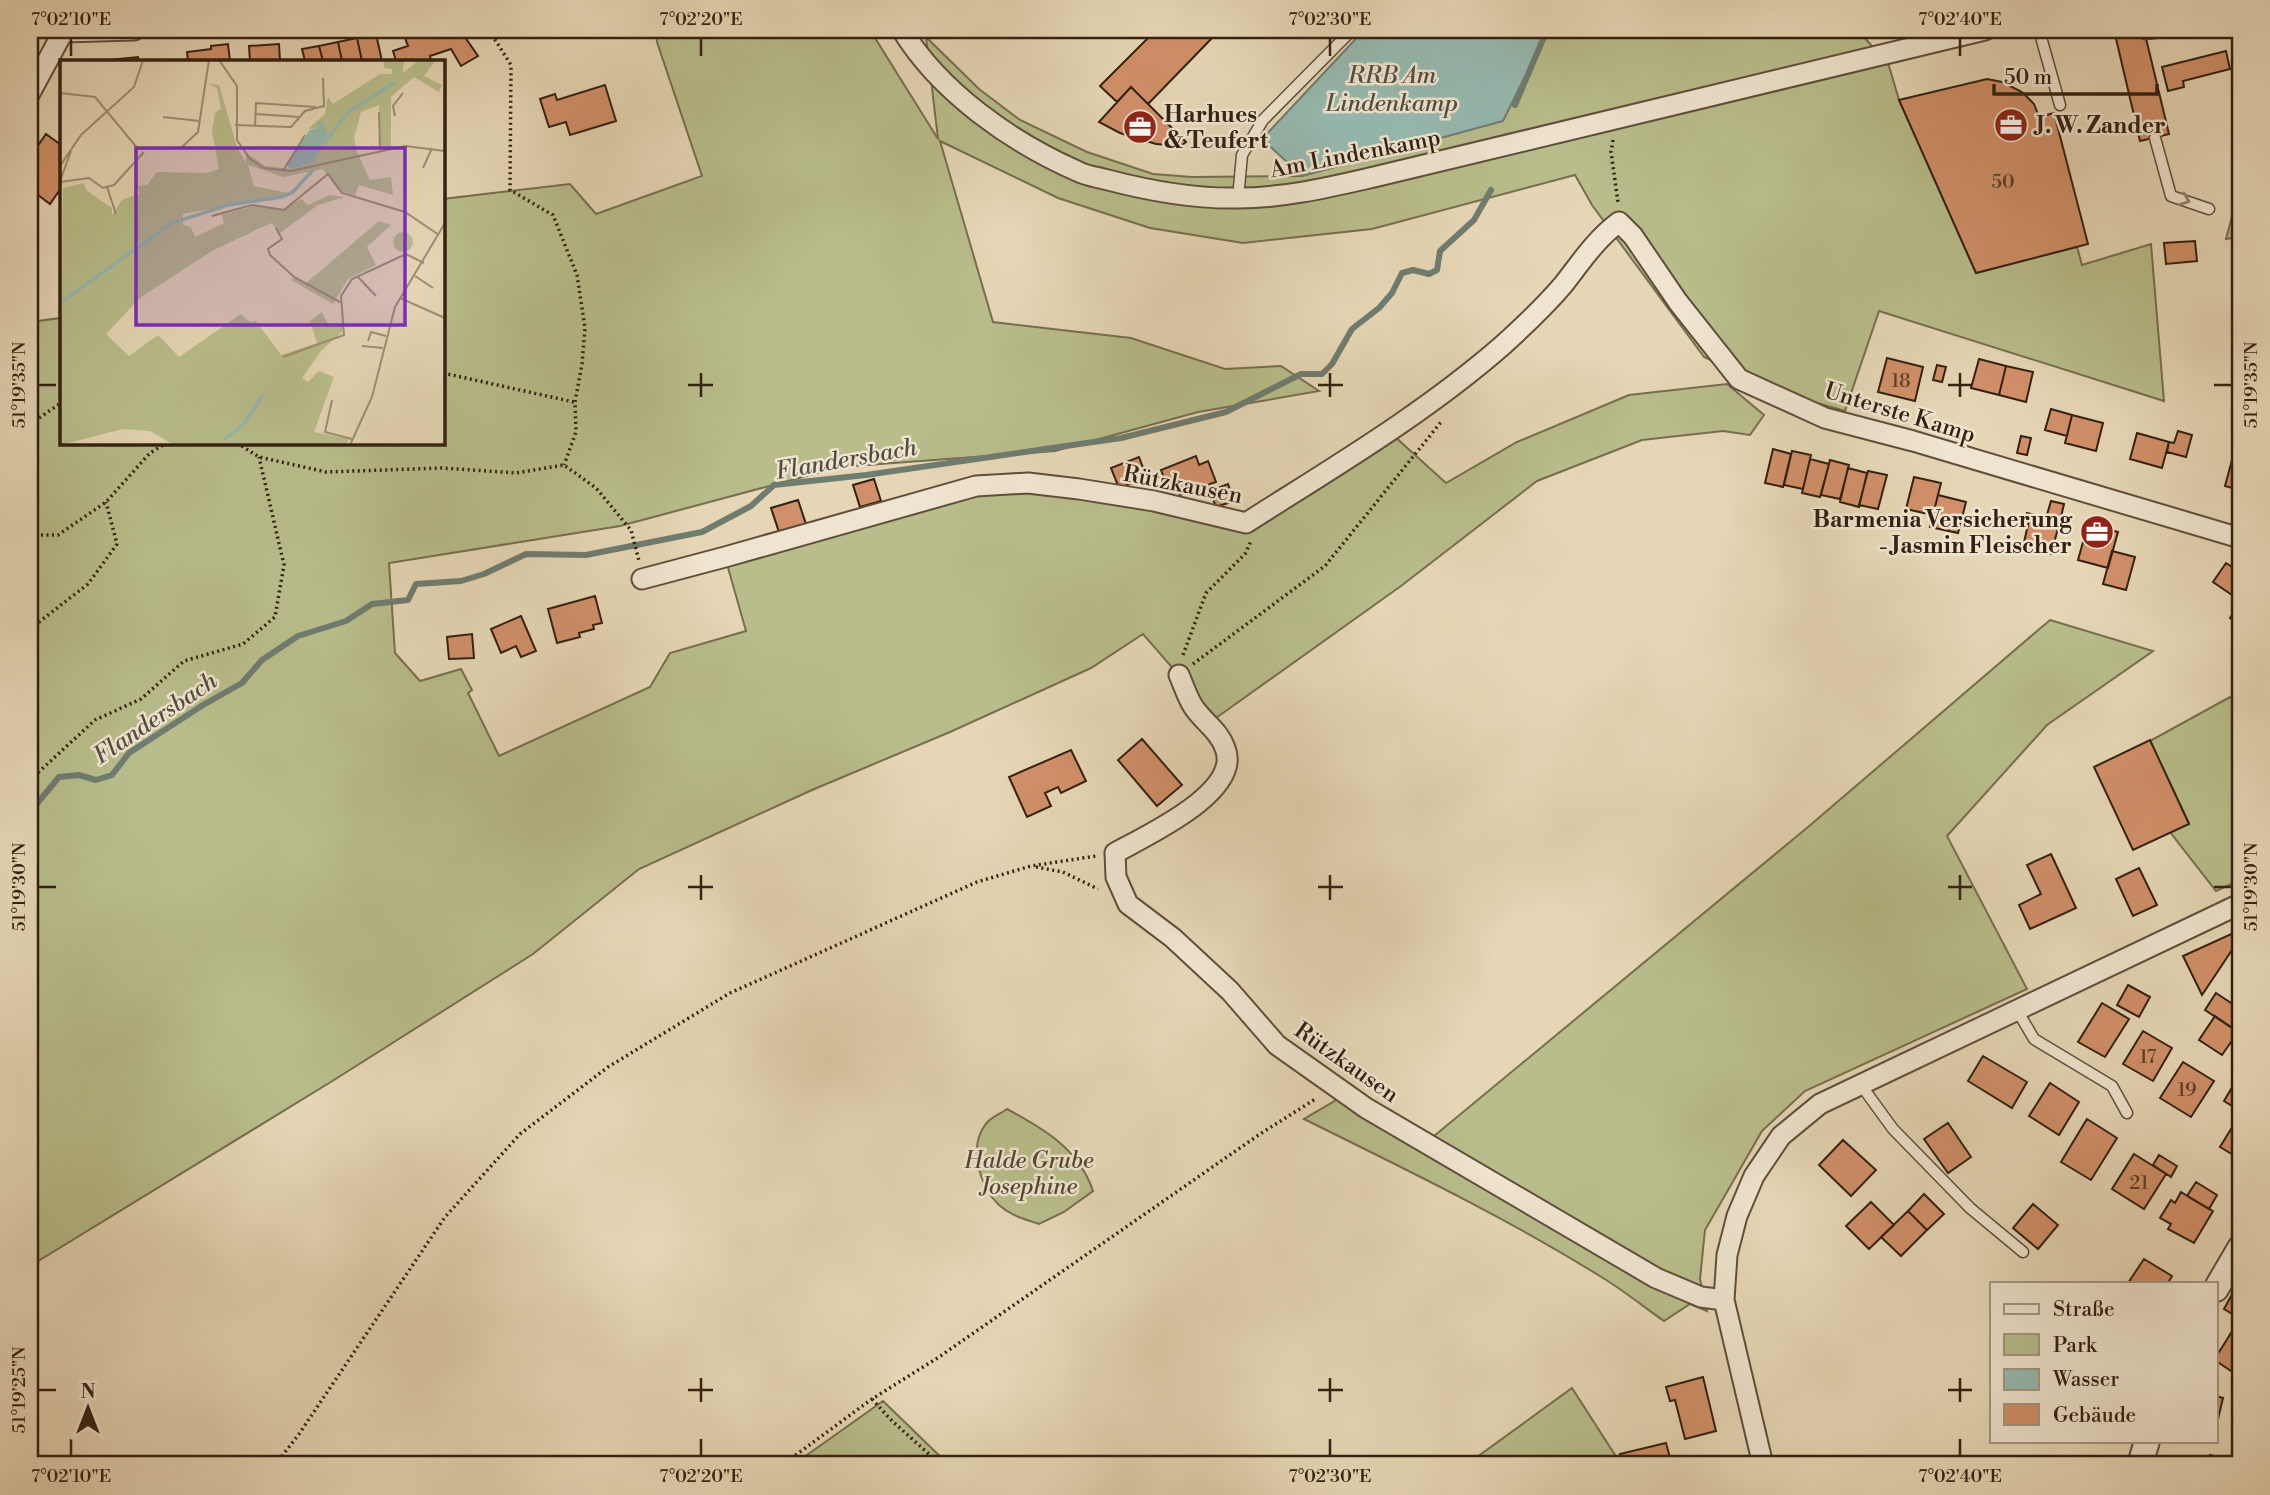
<svg xmlns="http://www.w3.org/2000/svg" width="2270" height="1495" font-family="'Libre Bodoni',serif">
	<style>
		.green { fill: #b8bd8b; stroke: #766e4e; stroke-width: 2 }
		.water { fill: #96b9af; stroke: #6f7c70; stroke-width: 2 }
		.lines { fill: none; stroke-linecap: round; stroke-linejoin: round }
		.stream { stroke: #6f7c70; stroke-width: 6 }
		.building { fill: #d19069; stroke: #342012; stroke-width: 2 }
		.service-casing { stroke: #604e3b; stroke-width: 13 }
		.minor-casing { stroke: #604e3b; stroke-width: 23 }
		.tertiary-casing { stroke: #604e3b; stroke-width: 28 }
		.path { stroke: #342012; stroke-width: 3.5; stroke-dasharray: 2 3.5; stroke-linecap: butt }
		.service { stroke: #efe4cf; stroke-width: 10 }
		.minor { stroke: #efe4cf; stroke-width: 19 }
		.tertiary { stroke: #efe4cf; stroke-width: 24 }
		.oneway { stroke: #928270 }
		.ticks { fill: none; stroke: #342012; stroke-width: 2.5 }
		.labels { text-anchor: middle; stroke-width: 5; stroke-linejoin: round; paint-order: stroke }
		.number-label { font-size: 19px; fill: #5b3c28 }
		.poi-label { font-size: 23px; font-weight: bold; fill: #342012; stroke: #efe4cf; text-anchor: start }
		.street-label { font-size: 23px; fill: #342012; stroke: #efe4cf }
		.park-label { font-size: 23px; font-style: italic; fill: #554730; stroke: #efe4cf }
		.water-label { font-size: 24px; font-style: italic; fill: #514e41; stroke: #efe4cf }
		.inset-river { fill: none; stroke: #96b9af; stroke-width: 3.5 }
		.inset-road { fill: none; stroke: #9f8d74; stroke-width: 2 }
		.view { fill: #7b2cbf; fill-opacity: 0.15; stroke: #7b2cbf; stroke-width: 3.5 }
		.inset-edge { fill: none; stroke: #342012; stroke-width: 3.5 }
		.neatline { fill: none; stroke: #342012; stroke-width: 2.5 }
		.ticks-label { font-size: 18px; text-anchor: middle; fill: #342012 }
	</style>
	<rect width="100%" height="100%" fill="#e6d6b5"/>
	<filter id="stains"><feTurbulence type="fractalNoise" baseFrequency=".00286" numOctaves="4"/><feColorMatrix values="0 0 0 0 .2 0 0 0 0 .09 0 0 0 0 .02 0 0 0 .5 -.17"/></filter>
	<radialGradient id="worn" r=".72"><stop offset=".6" stop-color="#630" stop-opacity="0"/><stop offset="1" stop-color="#630" stop-opacity=".3"/></radialGradient>
	<!-- green -->
	<path class="green" d="M655 30H870L938 139 926 37 979 89 1020 120 1087 152 1153 174 1192 177 1302 176 1502 121 1548 30H1862L1864 37 1889 66 1899 100 1976 273 2077 247 2082 265 2151 244 2164 401 1879 311 1845 411 1779 392 1704 357 1592 205 1575 175 1372 229 1243 243 1150 228 1058 198 940 141 993 322 1131 338 1225 369 1281 366 1319 391 1198 412 1055 451 840 467 620 526 389 563 395 653 420 681 461 669 472 690 468 693 499 756 650 687 670 653 746 631 727 564 992 490 1053 493 1119 502 1239 527 1393 435 1446 483 1517 442 1629 395 1727 384 1764 415 1750 435 1723 431 1642 440 1537 481 1401 586 1216 718 1143 634 1091 668 950 732 812 790 639 869 533 954 334 1080 35 1263 30 1268V386L34 383 30 376V322L61 318V443H443V199L570 184 596 214 702 176 657 42Z
		M2240 187V237L2226 239Z
		M2050 620 2153 651 2047 725 1947 836 2027 989 1805 1091 1762 1131 1705 1230 1700 1279 1707 1311 1690 1304 1664 1321C1644 1307 1624 1291 1603 1278 1507 1218 1405 1169 1304 1119L1345 1095 1428 1141 1808 827Z
		M2230 697 2240 704V880L2216 891 2170 832 2189 823 2150 741Z
		M1007 1109C1044 1129 1079 1149 1093 1191L1064 1212 1039 1224C1025 1219 1011 1216 999 1205 980 1187 968 1148 985 1125 989 1118 1000 1114 1007 1109Z
		M1572 1388 1615 1455 1618 1465H1466Z
		M883 1401 949 1465H793Z"/>
	<!-- water -->
	<path class="water" d="M1364 30H1548L1503 121 1302 176 1262 139Z"/>
	<g class="lines">
		<!-- stream -->
		<path class="stream" d="M1515 105 1547 30
			M30 812 59 777 79 775 96 780 112 775 129 753 203 705 242 683 262 660 298 636 346 621 372 604 408 600 416 584 461 581 484 574 526 554 586 555 702 532 751 506 774 485 866 475 1121 438 1226 412 1301 374H1322L1332 364 1352 329 1379 308 1392 293 1402 273 1413 270 1429 274 1437 270 1440 251 1474 220 1491 190"/>
	</g>
	<!-- building -->
	<path class="building" d="M402 30H460L478 56 461 66 451 49 430 56 431 61H396L393 51 408 46Z
		M1156 30H1210L1215 35 1148 104 1131 87 1117 102 1100 86Z
		M2114 30H2144L2169 134 2140 141Z
		M376 34 382 61H362L357 38Z
		M357 38 362 61H342L338 42Z
		M338 42 342 61H323L319 46Z
		M228 44 230 61H188L187 52 211 49V46Z
		M279 44 280 61H250L249 46Z
		M319 46 323 61H305L302 49Z
		M2226 51 2230 69 2183 81 2184 87 2168 91 2162 67Z
		M138 57V61H97Z
		M1987 79 2002 82 2022 92 2034 104 2039 117 2054 113 2088 244 1976 273 1899 100Z
		M605 85 616 121 570 135 566 122 549 127 540 99 555 94 557 100Z
		M1131 87 1186 142 1181 146 1156 144 1120 133 1099 122Z
		M46 134 61 145V188L50 204 30 189V157Z
		M2195 241 2197 261 2166 264 2164 243Z
		M1887 358 1923 367 1915 401 1878 392Z
		M1979 359 2006 366 1999 395 1971 388Z
		M1937 365 1946 367 1942 382 1933 380Z
		M2006 366 2033 372 2026 402 1999 395Z
		M2051 409 2072 415 2067 436 2045 430Z
		M2072 415 2103 423 2096 451 2065 443Z
		M2178 431 2192 435 2186 457 2167 452 2169 442 2174 443Z
		M2137 433 2169 442 2162 468 2130 459Z
		M2021 436 2031 438 2027 455 2017 453Z
		M1773 449 1791 454 1783 487 1765 483Z
		M1792 451 1811 455 1803 489 1784 485Z
		M1196 456 1199 465 1208 461 1216 482 1180 495 1173 477 1165 480 1161 470Z
		M1139 457 1147 478 1119 488 1111 468Z
		M1810 459 1829 464 1820 497 1802 493Z
		M1830 460 1849 465 1840 499 1821 495Z
		M2232 460 2240 462V490L2225 486Z
		M1848 468 1867 473 1859 507 1840 502Z
		M1868 471 1887 475 1878 509 1859 505Z
		M1914 477 1941 483 1933 515 1906 509Z
		M874 479 881 501 860 507 853 485Z
		M1228 484 1234 501 1216 507 1210 491Z
		M1938 495 1966 502 1958 533 1930 527Z
		M798 500 806 524 779 532 771 508Z
		M2051 501 2064 504 2060 521 2046 518Z
		M2027 513 2060 521 2051 554 2023 547 2029 520 2026 519Z
		M2088 524 2118 532 2108 568 2078 560Z
		M2112 551 2135 557 2126 590 2103 584Z
		M2226 563 2240 572V589L2235 597 2213 582Z
		M595 596 602 623 593 625 594 629 579 633 580 637 557 643 548 609Z
		M2240 603V622L2239 624 2230 618Z
		M521 616 536 651 521 657 516 646 501 653 491 629Z
		M472 634 474 658 449 659 447 637Z
		M1142 739 1182 785 1157 806 1118 760Z
		M2150 740 2189 824 2133 850 2094 767Z
		M1071 750 1086 781 1061 793 1058 787 1045 793 1051 806 1027 817 1009 777Z
		M2051 854 2076 908 2030 929 2019 905 2041 894 2027 865Z
		M2139 868 2157 905 2133 916 2116 879Z
		M2240 930V938L2202 995 2183 956Z
		M2128 985 2150 997 2139 1017 2117 1005Z
		M2216 993 2240 1009V1028L2238 1032 2205 1010Z
		M2102 1003 2129 1019 2105 1057 2078 1042Z
		M2215 1016 2238 1032 2222 1055 2199 1040Z
		M2143 1031 2172 1048 2153 1081 2123 1064Z
		M1983 1056 2027 1082 2012 1108 1968 1081Z
		M2183 1062 2214 1081 2191 1117 2160 1098Z
		M2050 1083 2079 1102 2059 1135 2029 1116Z
		M2234 1084 2240 1087V1111L2224 1101Z
		M2239 1116 2240 1117V1159L2220 1147Z
		M2087 1119 2117 1138 2091 1180 2061 1162Z
		M1948 1123 1971 1157 1948 1173 1924 1139Z
		M1843 1140 1876 1170 1851 1196 1819 1165Z
		M2134 1154 2166 1174 2144 1209 2112 1189Z
		M2159 1155 2177 1166 2171 1177 2153 1165Z
		M2196 1182 2217 1195 2209 1209 2187 1196Z
		M2181 1192 2213 1211 2194 1243 2168 1229 2171 1224 2160 1218 2171 1200 2175 1203Z
		M1924 1194 1944 1214 1927 1230 1908 1211Z
		M1871 1202 1894 1225 1869 1249 1846 1226Z
		M2033 1204 2058 1225 2038 1249 2013 1228Z
		M1908 1211 1927 1230 1901 1256 1881 1237Z
		M2144 1259 2172 1276 2168 1283H2128Z
		M2235 1289 2240 1293V1319L2224 1309Z
		M2231 1333 2240 1339V1377L2216 1361V1357Z
		M1703 1377 1716 1431 1685 1439 1675 1400 1670 1401 1666 1387Z
		M2216 1396 2223 1398 2216 1428Z
		M1666 1443 1672 1465H1623L1620 1454Z
		M2210 1455 2227 1459 2225 1465H2207Z
		M2058 1456 2070 1461 2072 1457 2093 1465H2054Z"/>
	<g class="lines">
		<!-- service casing -->
		<g class="service-casing">
			<path id="service" d="M2039 30 2060 105
				M2145 34 2177 30
				M2155 138 2171 196 2209 209
				M1238 198 1242 155 1263 120 1352 30
				M2017 1010 2034 1039 2112 1086 2127 1113
				M1861 1085 1893 1129 1970 1208 2023 1252"/>
		</g>
		<!-- minor casing -->
		<g class="minor-casing">
			<path id="minor" d="M59 30 63 32 134 30
				M902 30C940 92 1011 142 1077 171 1086 176 1097 177 1108 180 1150 191 1194 199 1238 198 1285 198 1330 187 1374 177L1985 30
				M30 93 63 32
				M642 579 725 557 976 486 1028 483 1079 489 1154 501 1246 523C1334 467 1424 414 1503 345 1524 326 1545 306 1563 285 1581 262 1596 239 1619 222L1633 236 1678 302 1739 379 1825 418 1913 441 2240 538
				M1179 675C1184 686 1188 700 1195 709 1205 723 1219 731 1225 748 1243 792 1145 836 1115 853L1116 877 1128 904 1173 938 1230 991 1277 1045 1366 1108 1656 1278 1701 1297 1724 1300
				M1763 1465 1724 1300 1727 1255 1737 1216 1754 1176 1781 1136 1820 1104 2240 904"/>
		</g>
		<!-- tertiary casing -->
		<g class="tertiary-casing">
			<path id="tertiary" d="M2216 1289 2240 1248
				M2140 1465 2147 1441"/>
		</g>
		<!-- path -->
		<path class="path" d="M489 30 511 65 510 190 553 215 577 275 585 328 582 364 575 402 576 432 564 465
			M1613 140 1611 152 1618 202
			M443 373 574 402
			M30 424 61 403
			M237 443 259 457 326 472 442 468 516 473 564 465 596 488 631 530 639 561
			M30 535H58L106 502 150 453 166 443
			M30 629 88 584 117 544 106 502
			M1183 655 1206 593 1245 554 1251 541
			M1193 664 1325 566 1441 422
			M30 780 95 720 141 699 184 661 243 644 275 617 284 565 259 457
			M1036 867 1063 872 1098 889
			M872 1399 890 1419 941 1465
			M275 1465 299 1434 445 1217 520 1134 608 1067 730 993 977 882 1031 866 1096 856
			M782 1465 872 1399 939 1357 1260 1134 1317 1098"/>
		<!-- service -->
		<use href="#service" class="service"/>
		<!-- minor -->
		<use href="#minor" class="minor"/>
		<!-- tertiary -->
		<use href="#tertiary" class="tertiary"/>
	</g>
	<!-- one-way arrows -->
	<defs><path id="oneway-chevron" d="M-2-3.5L2.5 0L-2 3.5" fill="none" stroke-width="1.6" stroke-linecap="round" stroke-linejoin="round" transform="scale(1.75)"/></defs>
	<use class="oneway" href="#oneway-chevron" transform="translate(2185 200) rotate(20)"/>
	<!-- ticks -->
	<path class="ticks" d="M71 38V56M701 38V56M1330 38V56M1960 38V56M701 373V397M1330 373V397M1960 373V397M38 385H56M688 385H713M1318 385H1343M1948 385H1972M2214 385H2232M701 875V900M1330 875V900M1960 875V900M38 887H56M688 887H713M1318 887H1343M1948 887H1972M2214 887H2232M701 1378V1402M1330 1378V1402M1960 1378V1402M38 1390H56M688 1390H713M1318 1390H1343M1948 1390H1972M71 1439V1456M701 1439V1456M1330 1439V1456M1960 1439V1456"/>
	<!-- icons -->
	<defs>
		<g id="office-disc" transform="scale(1.75)"><circle r="9.5" fill="#8f2418" stroke="#efe4cf"/><path d="M-6-3h4V-5.5h4V-3h4V5H-6ZM-1-4.5V-3h2v-1.5ZM-6 0V1H6V0Z" fill="#fff"/></g>
	</defs>
	<g fill-rule="evenodd">
		<use href="#office-disc" x="2011" y="125"/>
		<use href="#office-disc" x="1140" y="127"/>
		<use href="#office-disc" x="2097" y="532"/>
	</g>
	<g class="labels">
		<!-- number labels -->
		<g class="number-label">
			<text x="2003" y="188">50</text>
			<text x="1901" y="387">18</text>
			<text x="2148" y="1063">17</text>
			<text x="2187" y="1096">19</text>
			<text x="2139" y="1189">21</text>
		</g>
		<!-- poi labels -->
		<g class="poi-label">
			<text x="1164" y="122">Harhues<tspan x="1164" dy="26">&amp; Teufert</tspan></text>
			<text x="2036" y="133">J. W. Zander</text>
			<text x="2072" y="527" text-anchor="end">Barmenia Versicherung<tspan x="2072" dy="26">- Jasmin Fleischer</tspan></text>
		</g>
		<!-- street labels -->
		<g class="street-label">
			<text transform="translate(1355 153) rotate(-11)" y="8">Am Lindenkamp</text>
			<text transform="translate(1900 412) rotate(17)" y="8">Unterste Kamp</text>
			<text transform="translate(1183 484) rotate(11)" y="8">Rützkausen</text>
			<text transform="translate(1347 1062) rotate(35)" y="8">Rützkausen</text>
		</g>
		<!-- park labels -->
		<g class="park-label">
			<text x="1029" y="1168">Halde Grube<tspan x="1029" dy="26">Josephine</tspan></text>
		</g>
		<!-- water labels -->
		<g class="water-label">
			<text x="1392" y="83">RRB Am<tspan x="1392" dy="28">Lindenkamp</tspan></text>
			<text transform="translate(846 459) rotate(-10)" y="8">Flandersbach</text>
			<text transform="translate(155 718) rotate(-34)" y="8">Flandersbach</text>
		</g>
	</g>
	<!-- overview -->
	<g transform="translate(60 60)">
		<rect width="385" height="385" fill="#e6d6b5"/>
		<path d="M324 0H344L343 13 359 0H376L364 16 382 25 379 32 354 17 331 37V86L320 87 319 45 301 52 294 78 297 92 310 120 331 117 333 135 299 125 295 136 278 130 263 109 224 117 188 105 194 126 233 134 123 154V165L131 167 135 177 164 163 162 155 194 146 223 150 241 139 248 145 269 135 285 137 258 145 220 173 211 163 152 191 81 237 46 274 69 296 98 275 119 297 181 254 190 262 196 261 221 295 257 283 250 261 262 252 269 266 284 264 282 272 261 291 242 318 248 322 259 311 274 317 254 372 289 379 286 385H114L90 371 63 369 0 385 3 128 24 123 26 130 52 148V155L62 140 80 133 77 126 87 125 97 112 147 113 159 109 152 71 155 53 161 49 157 28 148 23 159 25 177 87 186 103V92L205 106 231 109 267 72 263 68 248 69 265 54 268 37 273 44 320 14H332V9L324 8ZM319 161 331 165 307 187 316 205 288 219 273 244 231 220 236 217 246 223ZM333 182a10 10 0 1 1 20 0a10 10 0 1 1-20 0Z" fill="#b8bd8b"/>
		<path d="M258 61 263 62 268 75 254 102 230 109 226 104 250 70 258 68Z" fill="#96b9af"/>
		<path class="inset-river" d="M264 84 287 53 335 22M0 243 112 163 168 145 222 137 233 132 253 110M164 380 183 365 203 335"/>
		<path class="inset-road" d="M159 0 177 26V80L190 99 204 108 231 111 345 86 385 91M0 33 35 37 78 89 121 88 138 72 149 0M319 52 320 90M196 54 240 57M335 56 333 46 343 33M103 57 140 61M175 65 231 67 245 51 264 46 263 18M195 67 196 43 256 47M0 106 21 75 74 27 83 0M363 108 372 88M223 111 245 75M0 121 11 91M0 122 29 118 43 128 54 125 84 92M47 127 56 154M152 156 192 145 224 150 268 114 282 133 345 152 379 175M216 168 222 179 208 189 210 195 234 217 280 242M297 216 316 236M355 216 373 228M340 238 385 258M308 281 311 272 326 276M302 286 323 288M223 297 284 275 281 236 292 219 346 194 364 203M272 340 265 372 292 379M290 385 312 337 335 247 385 163"/>
		<path class="view" d="M76 88H345V265H76Z"/>
		<rect width="385" height="385" class="inset-edge"/>
	</g>
	<!-- margin -->
	<rect width="2270" height="1495" fill="none" stroke="#e6d6b5" stroke-width="77"/>
	<!-- legend -->
	<rect x="1990" y="1282" width="228" height="161" fill="#efe4cf" stroke="#a49683" stroke-width="2"/>
	<rect x="2004" y="1304" width="35" height="10" fill="#efe4cf" stroke="#a49683" stroke-width="2"/>
	<text x="2053" y="1316" font-size="21" fill="#342012">Straße</text>
	<rect x="2004" y="1334" width="35" height="21" fill="#b8bd8b" stroke="#a49683" stroke-width="2"/>
	<text x="2053" y="1352" font-size="21" fill="#342012">Park</text>
	<rect x="2004" y="1369" width="35" height="21" fill="#96b9af" stroke="#a49683" stroke-width="2"/>
	<text x="2053" y="1386" font-size="21" fill="#342012">Wasser</text>
	<rect x="2004" y="1404" width="35" height="21" fill="#d19069" stroke="#a49683" stroke-width="2"/>
	<text x="2053" y="1422" font-size="21" fill="#342012">Gebäude</text>
	<!-- north arrow -->
	<g transform="translate(88 1408)" stroke="#efe4cf" stroke-width="5" paint-order="stroke">
	<path d="M0-5L12 26L0 18L-12 26Z" fill="#342012"/>
	<text y="-10" font-size="19" font-weight="bold" text-anchor="middle" fill="#342012">N</text>
	</g>
	<!-- scale -->
	<path d="M1994 84v10h163v-10" fill="none" stroke="#342012" stroke-width="3.5"/>
	<text x="2004" y="84" font-size="21" fill="#342012" stroke="#efe4cf" stroke-width="5" paint-order="stroke">50 m</text>
	<rect x="38" y="38" width="2194" height="1418" class="neatline"/>
	<g class="ticks-label">
		<text x="71" y="25">7°02'10"E</text>
		<text x="701" y="25">7°02'20"E</text>
		<text x="1330" y="25">7°02'30"E</text>
		<text x="1960" y="25">7°02'40"E</text>
		<text transform="translate(19 385) rotate(-90)" y="6">51°19'35"N</text>
		<text transform="translate(2251 385) rotate(-90)" y="6">51°19'35"N</text>
		<text transform="translate(19 887) rotate(-90)" y="6">51°19'30"N</text>
		<text transform="translate(2251 887) rotate(-90)" y="6">51°19'30"N</text>
		<text transform="translate(19 1390) rotate(-90)" y="6">51°19'25"N</text>
		<text x="71" y="1482">7°02'10"E</text>
		<text x="701" y="1482">7°02'20"E</text>
		<text x="1330" y="1482">7°02'30"E</text>
		<text x="1960" y="1482">7°02'40"E</text>
	</g>
	<rect width="100%" height="100%" filter="url(#stains)"/>
	<rect width="100%" height="100%" fill="url(#worn)"/>
</svg>
